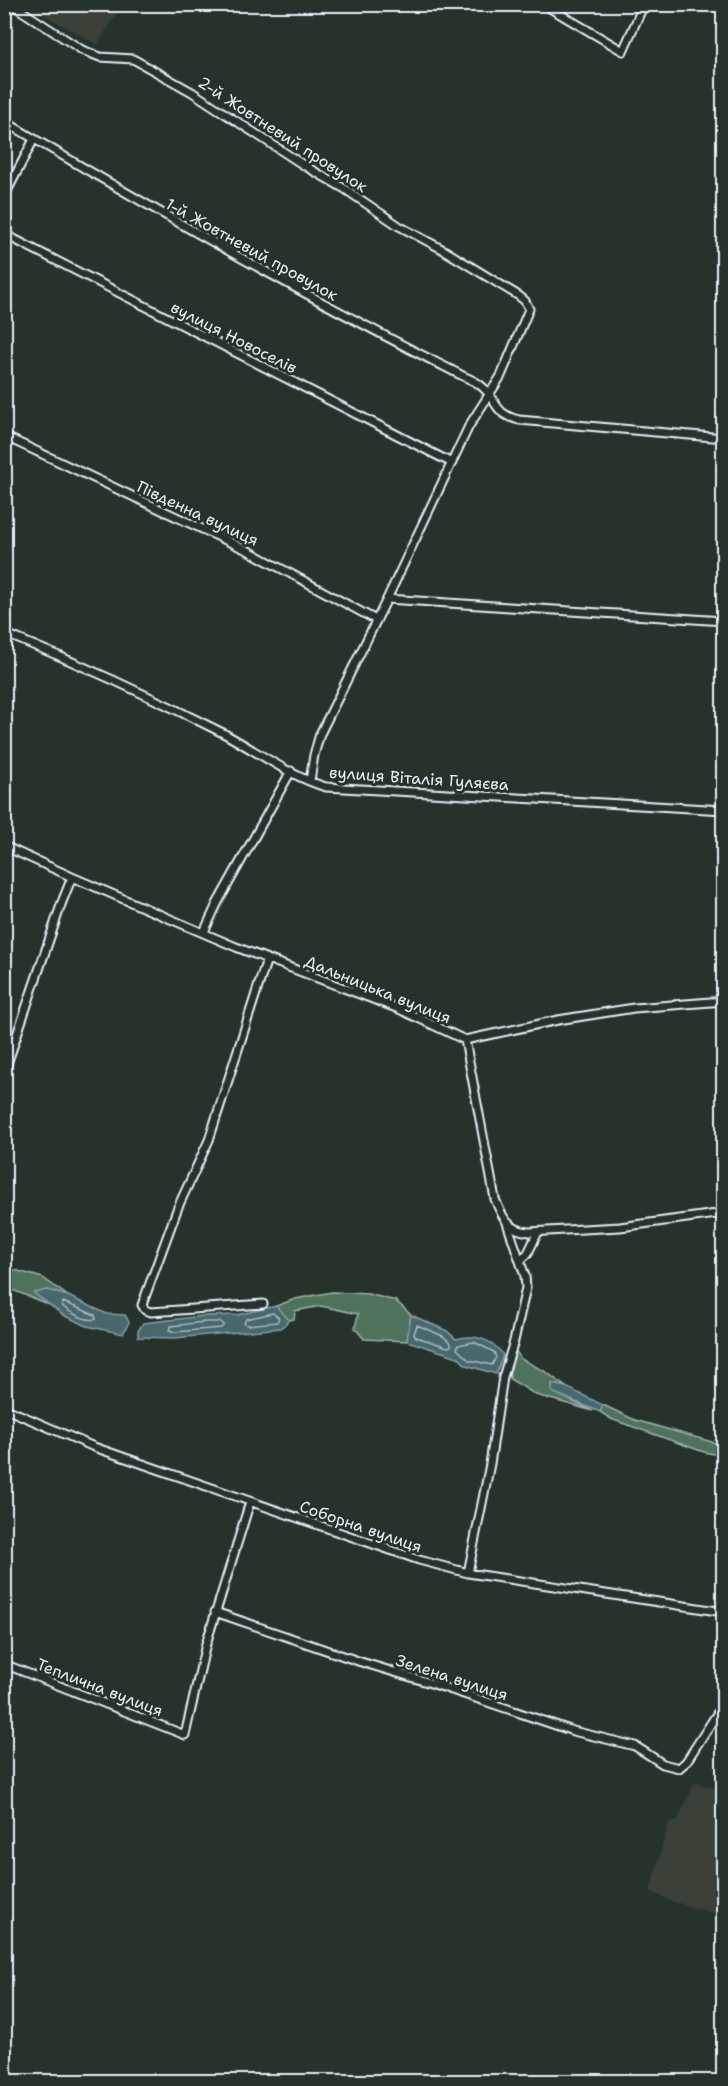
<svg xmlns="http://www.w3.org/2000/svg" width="728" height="2086" font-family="'Shantell Sans',sans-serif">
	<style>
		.built { fill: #3b4139 }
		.green { fill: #50725d; stroke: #9cb2aa; stroke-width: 1.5 }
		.water { fill: #46676d; stroke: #879ea5; stroke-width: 1.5 }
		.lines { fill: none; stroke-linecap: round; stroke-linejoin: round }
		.shore { stroke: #a7bac0; stroke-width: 1.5 }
		.street-casing { stroke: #e8f1f8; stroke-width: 11 }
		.street { stroke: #26332d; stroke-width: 7 }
		.labels { text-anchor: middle; stroke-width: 6; stroke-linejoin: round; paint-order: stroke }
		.street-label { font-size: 16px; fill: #e8f1f8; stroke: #26332d }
	</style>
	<rect width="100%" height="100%" fill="#26332d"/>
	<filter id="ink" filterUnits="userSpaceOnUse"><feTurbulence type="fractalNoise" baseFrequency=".0167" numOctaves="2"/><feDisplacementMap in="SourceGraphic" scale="12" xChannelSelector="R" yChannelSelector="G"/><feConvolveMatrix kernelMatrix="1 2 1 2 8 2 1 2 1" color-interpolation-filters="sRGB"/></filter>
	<g filter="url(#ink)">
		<!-- built -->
		<path class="built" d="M27 5 122 4V5L97 45Z
			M695 1782 723 1791V1916L671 1901 650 1891 669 1822 678 1820Z"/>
		<!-- green -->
		<path class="green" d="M4 1267 43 1278 68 1296 47 1290 35 1293 52 1306 5 1287Z
			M332 1292 368 1294 396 1301 411 1315 407 1341 364 1339 355 1328 358 1314 321 1306 295 1311 294 1319 289 1320 276 1306 295 1299Z
			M515 1350 521 1359 546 1372 566 1387 553 1384V1392L593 1411 536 1395 510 1379 509 1370Z
			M603 1405 635 1420 723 1445V1456L704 1452 611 1419 600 1412Z"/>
		<!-- water -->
		<path class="water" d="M47 1290 68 1296 107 1314 125 1315 129 1322 123 1334 87 1326 63 1315 34 1293Z
			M276 1306 289 1320 281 1328 175 1338 138 1337V1331L143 1323 204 1316 237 1315Z
			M411 1315 447 1331 456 1339C475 1334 492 1339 503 1355L496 1374 466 1365 458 1357 407 1341Z
			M552 1384 566 1387 603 1405 600 1412 552 1392Z"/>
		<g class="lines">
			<!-- shore -->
			<path class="shore" d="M63 1302 95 1315 96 1319C87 1322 70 1313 62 1306Z
				M273 1313 279 1318 277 1322 247 1325 244 1323 246 1319Z
				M204 1322H221L224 1325 221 1328 175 1332 169 1330 171 1326Z
				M417 1325 443 1336 451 1343V1346L448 1347 416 1337 414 1334Z
				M474 1342 494 1352 496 1357 492 1365 469 1360 457 1349 458 1345Z"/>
			<!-- street casing -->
			<g class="street-casing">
				<path id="street" d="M11 4 82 50 100 57 133 59 192 92 305 166 345 189 399 226 442 249 519 296 525 301 529 309 501 376 469 426 387 599 320 734 314 755 310 781
					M543 4 623 51 644 4
					M4 121C154 210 304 296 459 374 466 378 474 380 480 385 498 398 491 413 519 420L724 438
					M4 197 34 139
					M4 234 452 463
					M4 436 247 550 376 620
					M387 599 724 621
					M4 633C78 663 150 696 221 732 254 749 290 777 326 787L724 810
					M4 846 72 877 236 947 399 1009 465 1040 495 1199C502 1217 508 1230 529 1232L620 1227 724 1213
					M204 932 217 904 291 771
					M465 1040 558 1020 634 1008 724 1001
					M4 1073 62 902 72 877
					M520 1261 528 1253 538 1232
					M263 1304 151 1312 145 1310 142 1305 178 1207 209 1140 267 959
					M4 1408 94 1447 419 1560 468 1573 724 1612
					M468 1573 490 1464 503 1377 514 1341 526 1288 525 1276 507 1223
					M215 1612 361 1662 434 1684 573 1731 635 1746 663 1764 679 1768 686 1762 724 1703
					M4 1664 185 1735 206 1644 250 1502"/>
			</g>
			<!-- street -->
			<use href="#street" class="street"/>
		</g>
	</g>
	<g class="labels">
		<!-- street labels -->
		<g class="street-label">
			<text transform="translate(283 134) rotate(33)" y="6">2-й Жовтневий провулок</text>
			<text transform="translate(252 249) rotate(29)" y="6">1-й Жовтневий провулок</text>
			<text transform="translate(234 337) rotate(27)" y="6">вулиця Новоселів</text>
			<text transform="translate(198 513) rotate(25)" y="6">Південна вулиця</text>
			<text transform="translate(419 778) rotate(4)" y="6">вулиця Віталія Гуляєва</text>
			<text transform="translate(378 989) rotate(22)" y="6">Дальницька вулиця</text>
			<text transform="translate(361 1526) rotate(19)" y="6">Соборна вулиця</text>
			<text transform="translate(452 1677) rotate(18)" y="6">Зелена вулиця</text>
			<text transform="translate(100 1687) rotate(21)" y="6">Теплична вулиця</text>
		</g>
	</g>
	<!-- margin -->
	<rect width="728" height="2086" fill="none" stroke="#26332d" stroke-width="24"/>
	<rect x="12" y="12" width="704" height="2062" fill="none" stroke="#e8f1f8" stroke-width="2" filter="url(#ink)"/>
</svg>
